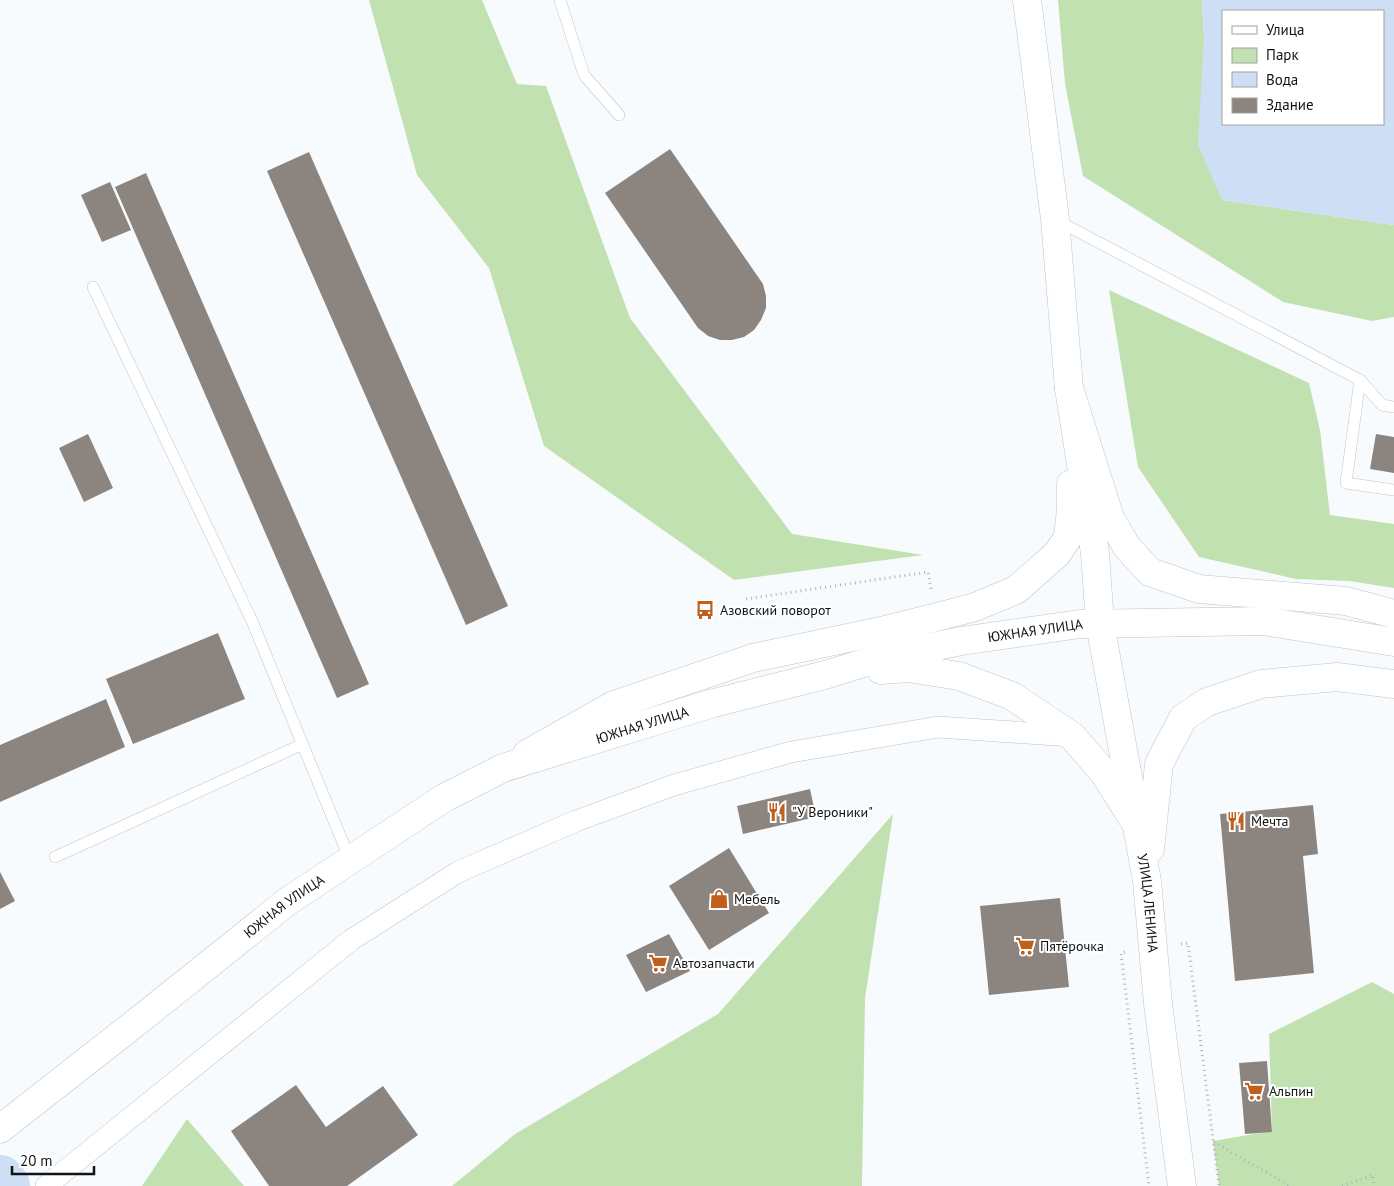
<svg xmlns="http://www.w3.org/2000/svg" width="1394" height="1186" font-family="'PT Sans',sans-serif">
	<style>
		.green { fill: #c2e1b0 }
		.water { fill: #cedff5; fill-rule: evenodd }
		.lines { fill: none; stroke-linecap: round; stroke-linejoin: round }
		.river { stroke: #cedff5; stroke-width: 50 }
		.building { fill: #8c857f }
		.service-casing { stroke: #bdc4cb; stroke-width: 12 }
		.minor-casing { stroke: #bdc4cb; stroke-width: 22 }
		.tertiary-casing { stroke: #bdc4cb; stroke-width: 29 }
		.trunk-casing { stroke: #bdc4cb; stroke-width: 29 }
		.path { stroke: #b0b3b5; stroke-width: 3; stroke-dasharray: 1 4; stroke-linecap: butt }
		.service { stroke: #fff; stroke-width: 11 }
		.minor { stroke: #fff; stroke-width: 21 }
		.tertiary { stroke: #fff; stroke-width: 28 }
		.trunk { stroke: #fff; stroke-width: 28 }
		.labels { text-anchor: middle; stroke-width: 4; stroke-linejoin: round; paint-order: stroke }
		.poi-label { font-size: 14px; fill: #111315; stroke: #fff; text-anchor: start }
		.street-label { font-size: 14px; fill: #111315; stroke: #fff }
	</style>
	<rect width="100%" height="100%" fill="#f8fbfe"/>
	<!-- green -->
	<path class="green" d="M369 0H482L517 84 546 86 630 318 792 534 923 555 734 580 544 446 489 268 417 175Z
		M1058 0H1202L1204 35 1222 200 1394 225V317L1372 321 1283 302 1083 176 1065 84Z
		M1109 290 1309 383 1320 430 1330 515 1394 524V588L1349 581 1296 579 1199 557 1138 467Z
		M893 814 865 998 862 1186H452L515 1134 718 1014Z
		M1372 982 1394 994V1186H1219L1213 1141 1272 1131 1269 1034Z
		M187 1119 244 1186H142Z"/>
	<!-- water -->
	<path class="water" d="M1202 0H1394V225L1222 200 1198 145 1204 35ZM1223 11H1383V124H1223Z"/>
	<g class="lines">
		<!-- river -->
		<path class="river" d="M0 1180 5 1186"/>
	</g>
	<!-- building -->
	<path class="building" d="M670 149 763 284 766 296V308L761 320 754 330 744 337 732 340H720L708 336 698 328 605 193Z
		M309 152 508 606 466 625 267 171Z
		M146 173 369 684 337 698 115 187Z
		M110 182 131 230 102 242 81 195Z
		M88 434 113 488 84 502 59 448Z
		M1376 434 1394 437V473L1370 469Z
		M218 633 245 699 133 744 106 679Z
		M106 699 125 747 0 802V745Z
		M810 789 816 817 743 834 737 806Z
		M1313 805 1318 854 1303 856 1314 973 1235 981 1220 814Z
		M729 848 769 913 709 950 669 886Z
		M0 872 15 901 0 909Z
		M1060 898 1069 987 989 995 980 906Z
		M669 934 690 971 646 992 626 955Z
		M1267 1061 1272 1132 1245 1134 1239 1063Z
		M296 1085 326 1127 383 1086 418 1135 347 1186H269L231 1131Z"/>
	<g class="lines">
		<!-- service casing -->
		<g class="service-casing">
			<path id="service" d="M560 0 584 75 619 115
				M1056 220 1360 380 1382 405 1394 407
				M93 287 252 621 350 860
				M1360 380 1346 483 1394 490
				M55 857 303 744"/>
		</g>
		<!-- minor casing -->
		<g class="minor-casing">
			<path id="minor" d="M46 1186 351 940 458 872 576 821 674 785 791 752 938 727 1072 736"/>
		</g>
		<!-- tertiary casing -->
		<g class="tertiary-casing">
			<g id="tertiary">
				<path id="s1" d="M1027 0 1055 219 1069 388 1095 553 1100 624 1147 881 1158 1004 1182 1186"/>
				<path d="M527 754 614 705 753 658 881 631 937 617 975 607 1016 590 1057 554 1068 537 1071 509V484"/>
				<path d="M1150 849 1159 764 1183 718 1207 702 1261 684 1337 677 1394 684"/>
			</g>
		</g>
		<!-- trunk casing -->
		<g class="trunk-casing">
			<g id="trunk">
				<path d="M1069 388 1110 518 1127 547 1150 572 1199 589 1346 601 1394 614"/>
				<path d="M881 670 908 668 959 676 1012 696 1072 736 1104 773 1137 825"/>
				<path id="s2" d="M0 1129 143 1017 288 901 444 798 503 768 710 704 825 675 883 657 961 641 1080 624 1264 621 1394 642"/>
			</g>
		</g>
		<!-- path -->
		<path class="path" d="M746 599 928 572 931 589
			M1181 944 1188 943 1219 1186
			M1125 952 1121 953 1149 1186
			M1214 1142 1290 1186
			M1342 1186 1373 1175 1374 1186"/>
		<!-- service -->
		<use href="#service" class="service"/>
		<!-- minor -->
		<use href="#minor" class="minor"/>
		<!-- tertiary -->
		<use href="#tertiary" class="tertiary"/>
		<!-- trunk -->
		<use href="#trunk" class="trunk"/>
	</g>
	<!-- icons -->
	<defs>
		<g id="bus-bare" transform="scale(1.5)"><path d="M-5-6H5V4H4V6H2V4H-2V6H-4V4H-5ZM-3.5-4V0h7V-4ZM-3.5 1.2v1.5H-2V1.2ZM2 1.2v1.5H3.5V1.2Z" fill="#c0601a" stroke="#fff" stroke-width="2.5" paint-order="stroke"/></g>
		<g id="restaurant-bare" transform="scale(1.5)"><path d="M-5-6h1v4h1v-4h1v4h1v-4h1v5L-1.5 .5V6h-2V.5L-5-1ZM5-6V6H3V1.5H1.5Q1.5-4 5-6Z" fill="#c0601a" stroke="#fff" stroke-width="2.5" paint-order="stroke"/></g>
		<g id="shop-bare" transform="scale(1.5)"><path d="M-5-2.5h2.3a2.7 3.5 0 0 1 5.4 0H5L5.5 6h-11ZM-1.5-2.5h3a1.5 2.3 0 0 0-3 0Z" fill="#c0601a" stroke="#fff" stroke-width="2.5" paint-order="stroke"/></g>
		<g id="supermarket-bare" transform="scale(1.5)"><path d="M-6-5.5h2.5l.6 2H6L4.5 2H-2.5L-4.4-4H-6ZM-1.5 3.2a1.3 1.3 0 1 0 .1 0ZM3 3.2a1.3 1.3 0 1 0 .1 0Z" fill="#c0601a" stroke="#fff" stroke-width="2.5" paint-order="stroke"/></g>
	</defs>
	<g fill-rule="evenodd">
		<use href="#bus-bare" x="705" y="610"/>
		<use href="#restaurant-bare" x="777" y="812"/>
		<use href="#restaurant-bare" x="1236" y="821"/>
		<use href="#shop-bare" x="719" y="899"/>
		<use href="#supermarket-bare" x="1025" y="946"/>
		<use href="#supermarket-bare" x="658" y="963"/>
		<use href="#supermarket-bare" x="1254" y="1091"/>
	</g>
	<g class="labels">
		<!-- poi labels -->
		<g class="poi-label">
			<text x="720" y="615">Азовский поворот</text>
			<text x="792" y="817">"У Вероники"</text>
			<text x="1251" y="826">Мечта</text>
			<text x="734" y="904">Мебель</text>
			<text x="1040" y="951">Пятёрочка</text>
			<text x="673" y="968">Автозапчасти</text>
			<text x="1269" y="1096">Альпин</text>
		</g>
		<!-- street labels -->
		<g class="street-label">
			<text dy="5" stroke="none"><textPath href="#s2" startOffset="1171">ЮЖНАЯ УЛИЦА</textPath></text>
			<text dy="5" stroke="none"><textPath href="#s2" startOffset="766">ЮЖНАЯ УЛИЦА</textPath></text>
			<text dy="5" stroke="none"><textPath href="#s1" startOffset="912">УЛИЦА ЛЕНИНА</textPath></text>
			<text dy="5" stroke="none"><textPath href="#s2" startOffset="361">ЮЖНАЯ УЛИЦА</textPath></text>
		</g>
	</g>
	<!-- legend -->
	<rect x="1222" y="10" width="162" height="115" fill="#ffffff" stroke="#a0a1a1"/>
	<rect x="1232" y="26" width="25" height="8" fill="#ffffff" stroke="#a0a1a1"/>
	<text x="1266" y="35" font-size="15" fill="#111315">Улица</text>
	<rect x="1232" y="48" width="25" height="15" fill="#c2e1b0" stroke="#a0a1a1"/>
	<text x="1266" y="60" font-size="15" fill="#111315">Парк</text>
	<rect x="1232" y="72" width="25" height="15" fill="#cedff5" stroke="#a0a1a1"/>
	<text x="1266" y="85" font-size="15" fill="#111315">Вода</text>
	<rect x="1232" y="98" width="25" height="15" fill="#8c857f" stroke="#a0a1a1"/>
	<text x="1266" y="110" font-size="15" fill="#111315">Здание</text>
	<!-- scale -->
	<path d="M12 1166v8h82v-8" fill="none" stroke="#111315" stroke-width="2.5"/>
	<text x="20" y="1166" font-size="15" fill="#111315" stroke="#ffffff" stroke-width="4" paint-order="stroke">20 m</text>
</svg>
